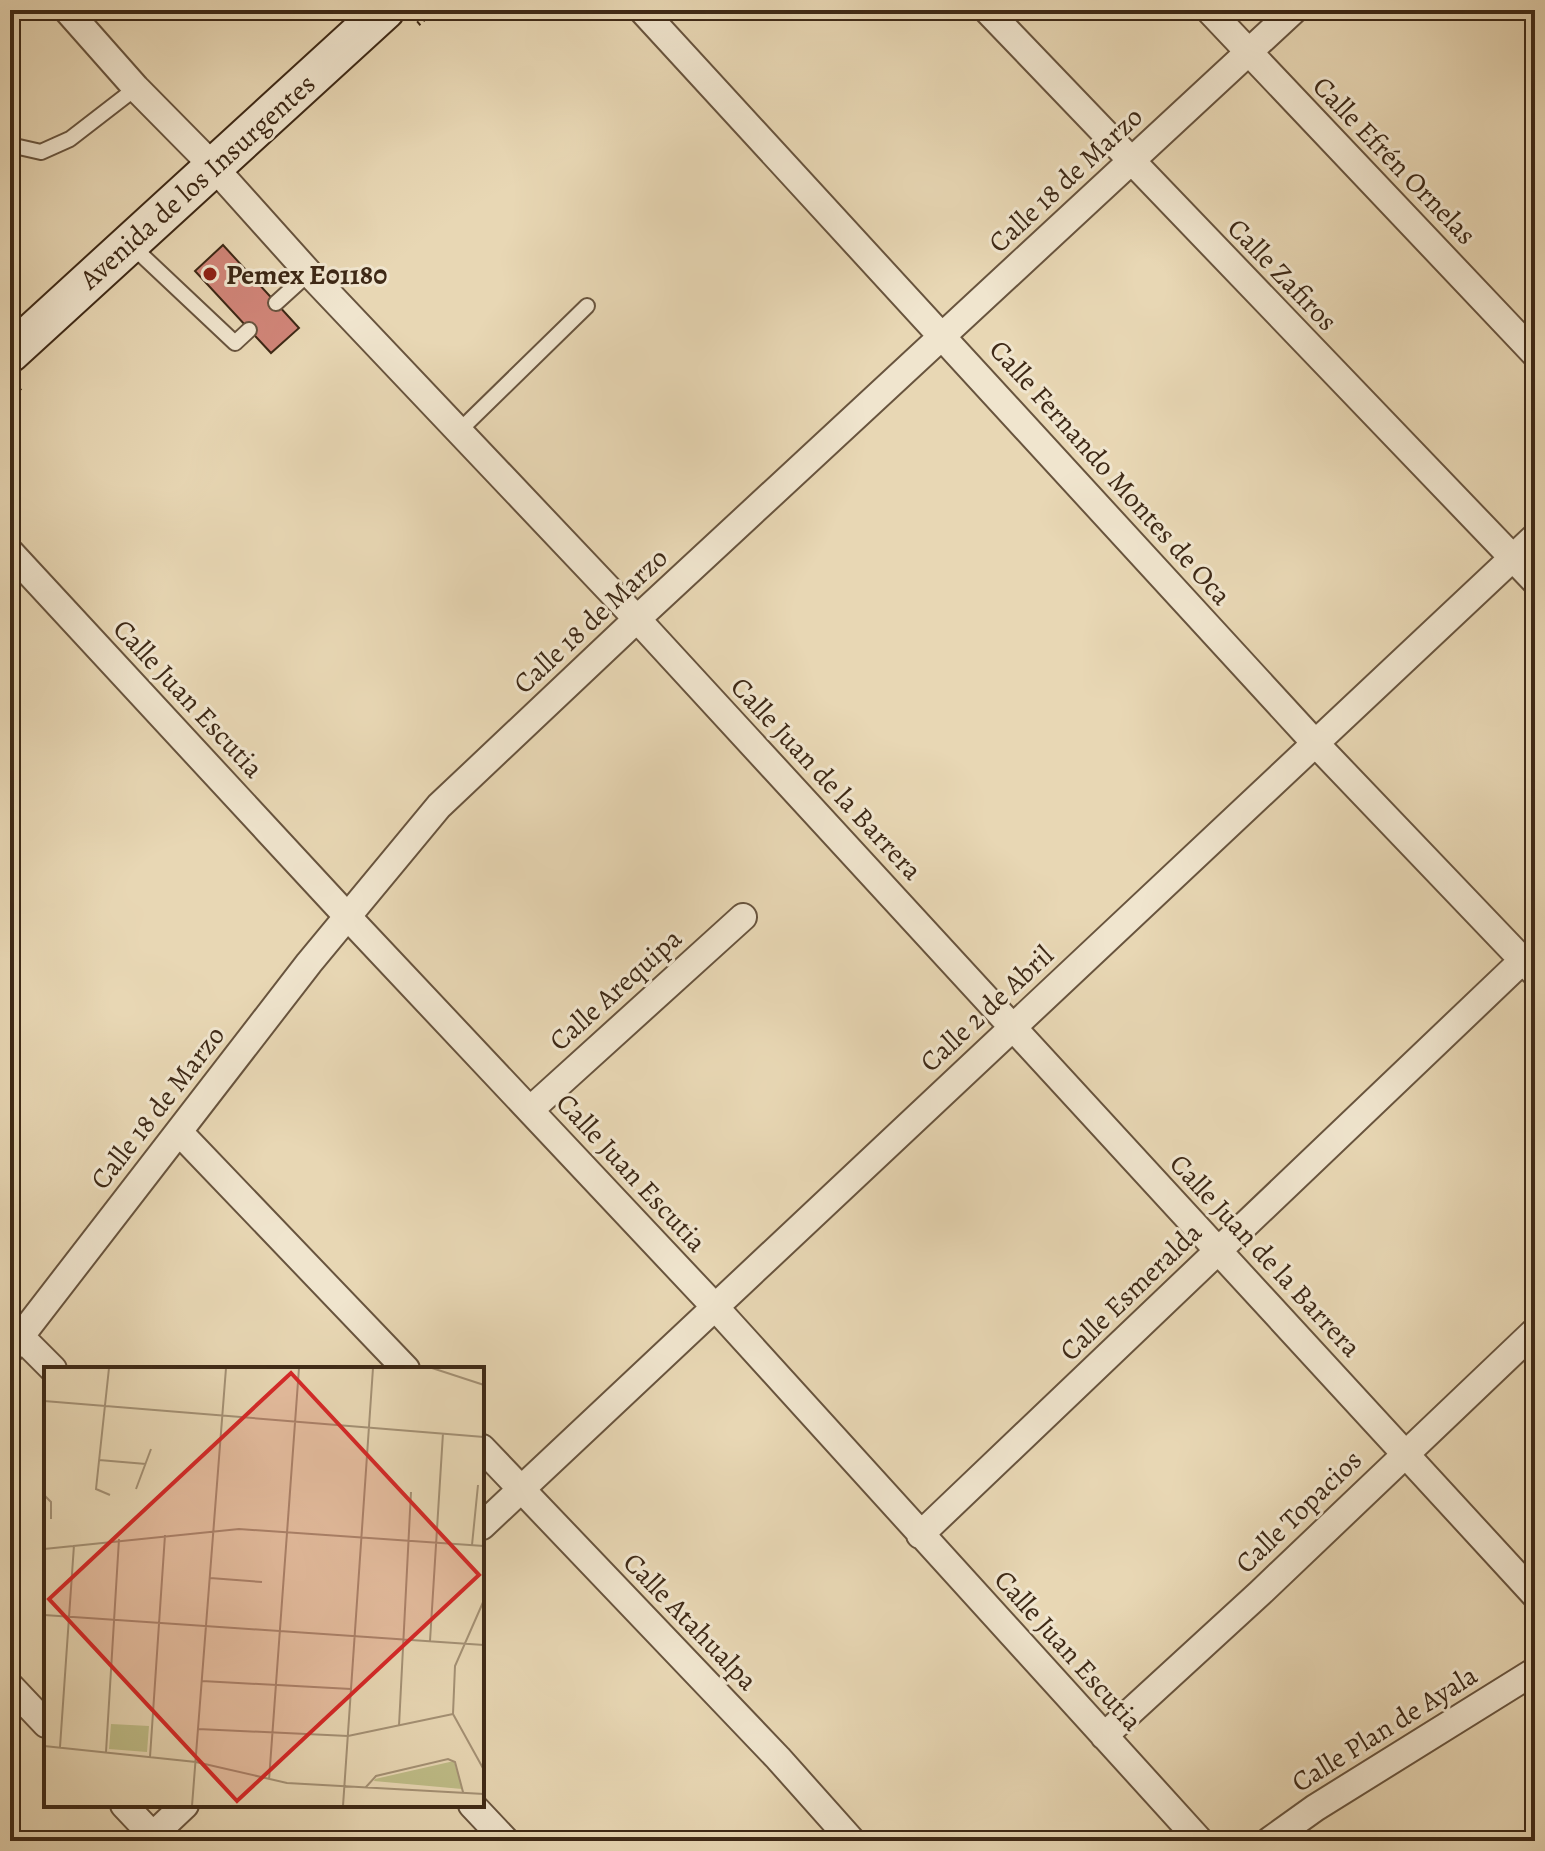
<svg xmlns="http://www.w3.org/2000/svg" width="1545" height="1851" font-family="Alegreya,serif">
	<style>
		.building { fill: #d08578; stroke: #3e2916; stroke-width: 2 }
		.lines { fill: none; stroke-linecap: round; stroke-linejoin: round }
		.service-casing { stroke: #68543e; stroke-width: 18 }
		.minor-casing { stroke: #68543e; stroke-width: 30 }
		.secondary-casing { stroke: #3e2916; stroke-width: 42 }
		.path { stroke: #3e2916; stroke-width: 5; stroke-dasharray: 2 4; stroke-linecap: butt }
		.service { stroke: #f0e5ce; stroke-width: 14 }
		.minor { stroke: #f0e5ce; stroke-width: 26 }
		.secondary { stroke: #f0e5ce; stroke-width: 38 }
		.poi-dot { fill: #8f2418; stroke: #f0e5ce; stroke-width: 3 }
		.labels { text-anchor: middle; stroke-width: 6; stroke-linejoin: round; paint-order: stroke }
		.street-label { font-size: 28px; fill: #3e2916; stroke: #f0e5ce }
		.poi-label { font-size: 28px; font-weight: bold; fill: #3e2916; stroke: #f0e5ce; text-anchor: start }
		.inset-road { fill: none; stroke: #a49175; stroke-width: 2 }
		.view { fill: #d62828; fill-opacity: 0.15; stroke: #d62828; stroke-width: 4 }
		.inset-edge { fill: none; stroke: #3e2916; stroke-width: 4 }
	</style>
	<rect width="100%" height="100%" fill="#e8d7b4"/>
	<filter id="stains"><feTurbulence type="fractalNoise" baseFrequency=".0025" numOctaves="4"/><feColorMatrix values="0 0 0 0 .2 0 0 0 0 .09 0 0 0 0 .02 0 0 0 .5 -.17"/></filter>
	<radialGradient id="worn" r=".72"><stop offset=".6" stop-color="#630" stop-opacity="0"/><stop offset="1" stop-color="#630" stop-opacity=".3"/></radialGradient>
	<!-- building -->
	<path class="building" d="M223 245 299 328 271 353 195 271Z"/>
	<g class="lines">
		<!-- service casing -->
		<g class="service-casing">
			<path id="service" d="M10 145 41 152 70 139 136 88
				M132 246 235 343 249 330
				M276 303 309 273
				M459 431 587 306"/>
		</g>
		<!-- minor casing -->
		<g class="minor-casing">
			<path id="minor" d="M67 10 136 88 212 165 309 273 637 619 1535 1595
				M642 10 1316 744 1535 973
				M987 10 1535 581
				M1209 10 1535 354
				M10 552 347 916 715 1307 1200 1841
				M530 1110 743 917
				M179 1132 406 1369
				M20 1336 53 1369
				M10 1350 309 963 439 806 637 619 1294 10
				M482 1448 778 1758 852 1841
				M482 1526 1535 537
				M920 1535 1523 960
				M10 1686 46 1724
				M1104 1736 1260 1593 1535 1331
				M124 1805 158 1841
				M472 1805 506 1841
				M147 1841 185 1805
				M1269 1841 1315 1808 1535 1671"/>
		</g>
		<!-- secondary casing -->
		<g class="secondary-casing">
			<path id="secondary" d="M10 353 385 10"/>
		</g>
		<!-- path -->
		<path class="path" d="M418 24 434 10
			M10 397 21 387"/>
		<!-- service -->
		<use href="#service" class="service"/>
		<!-- minor -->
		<use href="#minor" class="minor"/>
		<!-- secondary -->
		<use href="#secondary" class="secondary"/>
	</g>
	<!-- markers -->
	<circle class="poi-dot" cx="210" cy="274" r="8"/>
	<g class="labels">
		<!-- street labels -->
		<g class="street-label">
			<text transform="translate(1395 160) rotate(46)" y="10">Calle Efrén Ornelas</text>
			<text transform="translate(1065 179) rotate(-43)" y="10">Calle 18 de Marzo</text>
			<text transform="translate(197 181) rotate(-42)" y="10">Avenida de los Insurgentes</text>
			<text transform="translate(1283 274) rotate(46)" y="10">Calle Zafiros</text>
			<text transform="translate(1111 472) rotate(48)" y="10">Calle Fernando Montes de Oca</text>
			<text transform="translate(590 620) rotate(-43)" y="10">Calle 18 de Marzo</text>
			<text transform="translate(189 698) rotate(47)" y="10">Calle Juan Escutia</text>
			<text transform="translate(827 778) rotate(47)" y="10">Calle Juan de la Barrera</text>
			<text transform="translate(615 989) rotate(-42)" y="10">Calle Arequipa</text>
			<text transform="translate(986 1008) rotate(-43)" y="10">Calle 2 de Abril</text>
			<text transform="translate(157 1107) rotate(-52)" y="10">Calle 18 de Marzo</text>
			<text transform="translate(632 1172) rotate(47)" y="10">Calle Juan Escutia</text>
			<text transform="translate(1266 1255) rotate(47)" y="10">Calle Juan de la Barrera</text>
			<text transform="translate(1130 1291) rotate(-44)" y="10">Calle Esmeralda</text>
			<text transform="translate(1298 1511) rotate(-44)" y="10">Calle Topacios</text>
			<text transform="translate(691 1621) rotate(46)" y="10">Calle Atahualpa</text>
			<text transform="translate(1069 1650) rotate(48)" y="10">Calle Juan Escutia</text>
			<text transform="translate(1384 1728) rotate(-32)" y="10">Calle Plan de Ayala</text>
		</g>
		<!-- poi labels -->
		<g class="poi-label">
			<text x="226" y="284">Pemex E01180</text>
		</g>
	</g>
	<!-- overview -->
	<g transform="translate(44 1367)">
		<rect width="440" height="440" fill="#e8d7b4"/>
		<path d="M67 357 105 359 103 385 65 382ZM410 394 418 422 330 414 331 412Z" fill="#bebc87"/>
		<path class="inset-road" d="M65 1 52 122 66 128M388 1 440 18M0 34 440 70M55 93 102 97M92 122 107 82M0 128 7 135V152M428 178 434 118M0 182 195 162 440 179M166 211 218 215M440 233 411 299 409 347 440 403M0 248 440 278M386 274 399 66M158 314 307 322M355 359 367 125M154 362 304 369 409 347M0 379 152 395 243 416 440 427M16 380 30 178M62 385 75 172M106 390 121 168M225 413 255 1M322 420 332 409 404 392 411 395 419 425M148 439 182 1M299 439 329 1"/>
		<path class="view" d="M247 6 435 208 193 434 5 232Z"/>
		<rect width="440" height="440" class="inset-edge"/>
	</g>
	<!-- margin -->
	<rect width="1545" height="1851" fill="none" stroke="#e8d7b4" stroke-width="40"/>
	<rect x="12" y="12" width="1521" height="1827" fill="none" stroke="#3e2916" stroke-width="4"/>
	<rect x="20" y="20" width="1505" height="1811" fill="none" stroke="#3e2916" stroke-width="2"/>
	<rect width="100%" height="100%" filter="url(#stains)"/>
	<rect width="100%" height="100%" fill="url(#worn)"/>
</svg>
